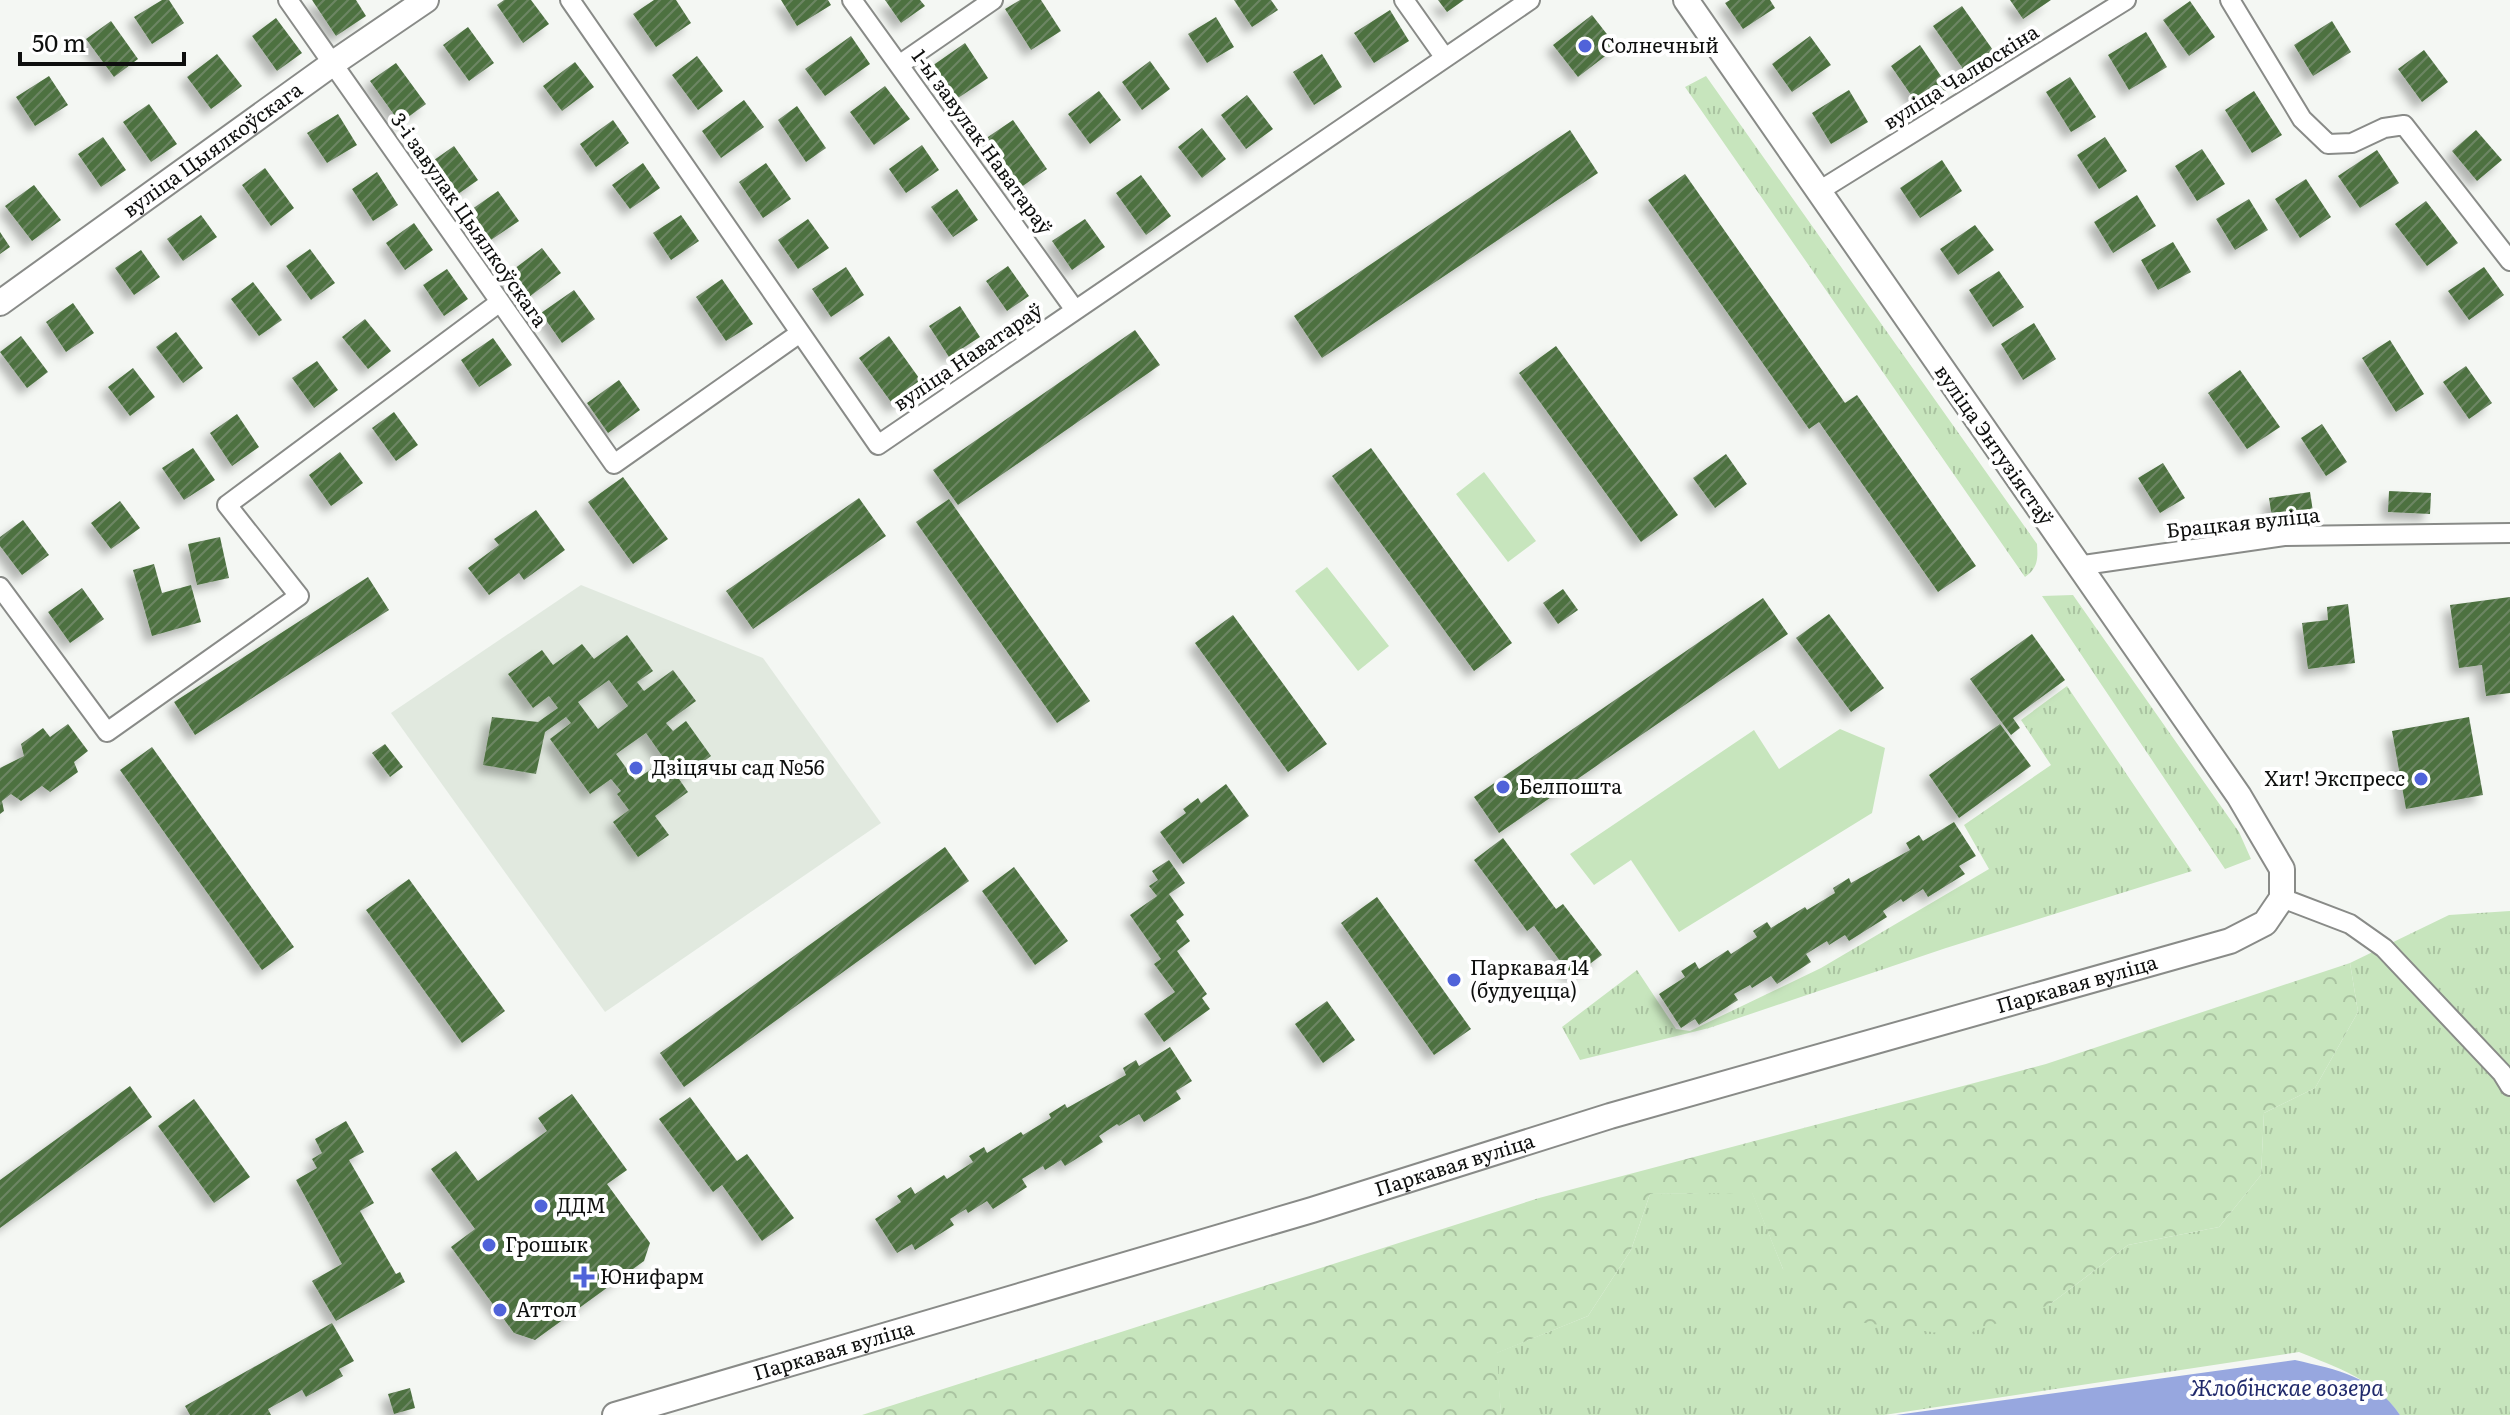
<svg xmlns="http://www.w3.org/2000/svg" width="2510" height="1415" font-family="Literata,serif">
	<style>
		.built { fill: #e1e9df }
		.grass { fill: url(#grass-tufts) }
		.forest { fill: url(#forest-crowns) }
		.park { fill: #c7e5bd }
		.water { fill: #97a7df }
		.building { fill: url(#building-hatch); fill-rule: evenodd; filter: url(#shadow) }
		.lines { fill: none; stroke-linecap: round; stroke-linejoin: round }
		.street-casing { stroke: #898b88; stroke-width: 22 }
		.secondary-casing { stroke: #898b88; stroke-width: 28 }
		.street { stroke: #fff; stroke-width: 18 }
		.secondary { stroke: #fff; stroke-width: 24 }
		.poi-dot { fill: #5063d9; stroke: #fff; stroke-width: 3 }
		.labels { text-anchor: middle; stroke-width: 8; stroke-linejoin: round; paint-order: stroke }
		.poi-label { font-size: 20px; fill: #0e0f0e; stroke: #fff; text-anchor: start }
		.street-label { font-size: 20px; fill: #0e0f0e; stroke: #fff }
		.water-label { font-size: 22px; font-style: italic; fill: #20296b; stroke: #fff }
	</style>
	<defs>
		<pattern id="grass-tufts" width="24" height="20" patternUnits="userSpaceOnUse" patternTransform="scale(2)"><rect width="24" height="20" fill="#c7e5bd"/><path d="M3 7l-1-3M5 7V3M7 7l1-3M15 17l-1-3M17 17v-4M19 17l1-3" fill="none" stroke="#aac3a1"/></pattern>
		<pattern id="forest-crowns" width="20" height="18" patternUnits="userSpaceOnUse" patternTransform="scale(2)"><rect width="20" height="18" fill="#c7e5bd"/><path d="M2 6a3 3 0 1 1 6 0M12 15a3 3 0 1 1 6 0" fill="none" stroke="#aac3a1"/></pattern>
		<pattern id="building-hatch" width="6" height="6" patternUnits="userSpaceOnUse" patternTransform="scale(2)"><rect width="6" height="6" fill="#4d7141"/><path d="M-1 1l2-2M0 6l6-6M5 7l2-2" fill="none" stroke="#6d8664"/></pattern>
		<filter id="shadow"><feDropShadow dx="-7" dy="7" stdDeviation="4" flood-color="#0004"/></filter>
	</defs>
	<rect width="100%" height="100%" fill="#f4f7f3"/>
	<!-- built -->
	<path class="built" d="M581 585 763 658 881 823 605 1012 391 713Z"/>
	<!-- grass -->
	<path class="grass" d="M1706 76 2037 544C2038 559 2038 568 2025 577L1685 87Z
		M2073 595 2239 832 2251 859 2225 869 2042 596Z
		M2067 686 2192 871 1946 948 1709 1028 1580 1060 1562 1027 1637 970 1676 1029 1690 1031 1821 968 1989 869 1964 825 2051 765 2021 720Z
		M2510 911V1415H2400C2376 1380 2336 1367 2299 1352L1884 1415H1501L1496 1353 1588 1316 1631 1250 1650 1194 1752 1192 1783 1269 2049 1305 2128 1245 2219 1227 2261 1175 2264 1113 2315 1088 2358 1012 2350 963 2449 915Z"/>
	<!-- forest -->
	<path class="forest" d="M2350 963 2358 1012 2315 1088 2264 1113 2261 1175 2219 1227 2128 1245 2049 1305 1961 1336 1851 1321 1783 1269 1752 1193 1650 1194 1631 1250 1588 1316 1497 1353 1501 1415H862L1539 1198 2046 1064Z"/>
	<!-- park -->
	<path class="park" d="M1484 472 1536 541 1508 562 1456 494Z
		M1327 567 1389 646 1358 671 1295 591Z
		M1840 729 1885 748 1872 813 1679 932 1631 860 1594 885 1570 854 1754 730 1779 769Z"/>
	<!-- water -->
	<path class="water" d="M2295 1360C2338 1370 2373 1376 2400 1415H1896Z"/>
	<!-- building -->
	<path class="building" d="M162 0H169L184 23 152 44 134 17Z
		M312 0H356L366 16 336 36Z
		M504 0H531L549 24 523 43 497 5Z
		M654 0H676L691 23 656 47 633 14Z
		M781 0H828L831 5 797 26Z
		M885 0H920L925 6 901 23Z
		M1020 0H1041L1061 31 1031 50 1005 9Z
		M1234 0H1271L1278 10 1252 27Z
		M1438 0H1464L1447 12Z
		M1730 0H1770L1775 8 1743 29 1725 3Z
		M2010 0H2051L2023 19Z
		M2190 1 2215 37 2189 56 2163 20Z
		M1962 6 1995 53 1966 73 1933 26Z
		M1390 10 1409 41 1374 63 1354 33Z
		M1592 15 1617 47 1578 77 1553 45Z
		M1216 17 1234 47 1207 63 1188 34Z
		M276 18 302 53 277 71 252 36Z
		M111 21 138 59 114 77 86 39Z
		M2332 21 2351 52 2313 76 2294 45Z
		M468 27 494 63 469 81 443 45Z
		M2146 32 2167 67 2129 90 2108 55Z
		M851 36 870 64 825 96 805 69Z
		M1810 36 1831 65 1792 92 1772 64Z
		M965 43 988 78 955 100 932 66Z
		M1920 45 1949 88 1920 108 1891 66Z
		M2424 50 2448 82 2422 102 2398 69Z
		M217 54 242 86 211 109 187 77Z
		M1322 54 1342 87 1314 105 1293 72Z
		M697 56 723 91 698 110 672 75Z
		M1150 61 1170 89 1142 110 1122 82Z
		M575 62 594 87 562 111 543 86Z
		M396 63 426 104 400 123 370 81Z
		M49 76 68 105 35 126 16 97Z
		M2070 77 2096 117 2071 132 2046 92Z
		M885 86 910 119 874 145 850 112Z
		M1849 90 1868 122 1831 144 1812 113Z
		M1099 91 1121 120 1090 144 1068 114Z
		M2254 91 2282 135 2252 153 2225 110Z
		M1247 95 1273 129 1246 149 1221 115Z
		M744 100 764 127 721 158 702 131Z
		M149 104 177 144 151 162 123 122Z
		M797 106 826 148 806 162 778 120Z
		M338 114 357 145 327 163 307 133Z
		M613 120 629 143 596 167 580 144Z
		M1013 120 1047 169 1017 190 982 141Z
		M1202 128 1226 159 1202 178 1178 147Z
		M1570 130 1598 173 1322 358 1294 316Z
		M2476 130 2502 160 2477 181 2452 151Z
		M103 137 126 170 101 187 78 154Z
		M2105 137 2127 171 2099 189 2077 155Z
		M922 145 939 170 906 193 889 169Z
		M454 146 478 180 451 199 427 165Z
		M2202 149 2225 184 2197 201 2175 166Z
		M2377 150 2399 183 2360 208 2338 176Z
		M1942 160 1962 191 1920 218 1900 188Z
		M643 163 660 188 630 209 612 185Z
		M766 163 791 199 763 218 739 182Z
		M265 168 294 208 271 226 242 185Z
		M377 172 398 205 373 221 352 189Z
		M1685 174 1845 403 1857 395 1976 566 1938 592 1819 422 1809 429 1648 200Z
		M1141 175 1171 216 1146 235 1116 193Z
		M2306 179 2331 217 2300 238 2275 199Z
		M34 185 61 220 32 241 5 206Z
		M957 189 978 220 953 237 931 207Z
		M498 191 519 221 485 244 465 214Z
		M2137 195 2156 226 2113 253 2094 222Z
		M2249 199 2268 230 2235 250 2216 219Z
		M2426 201 2458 243 2427 266 2395 224Z
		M201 215 217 237 183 261 167 239Z
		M681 215 699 241 671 260 653 233Z
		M808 219 829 248 798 269 778 240Z
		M1085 219 1105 247 1072 270 1052 241Z
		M414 223 433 250 405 270 386 243Z
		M1975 225 1994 250 1958 275 1940 249Z
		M0 232 10 247 0 254Z
		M2173 242 2191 272 2158 290 2141 260Z
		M542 248 561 273 525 300 506 275Z
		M310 249 335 283 311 300 286 266Z
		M141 250 160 277 134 295 115 268Z
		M1008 266 1029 296 1007 311 986 281Z
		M846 267 864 295 831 317 812 289Z
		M2484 267 2504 295 2469 320 2448 291Z
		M447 269 468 299 444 316 423 285Z
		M1999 271 2024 307 1993 327 1969 290Z
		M722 279 753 324 726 341 696 297Z
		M253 282 282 320 259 336 231 299Z
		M574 290 595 319 562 343 541 313Z
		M73 303 94 333 66 352 46 322Z
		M960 306 980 337 949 357 929 326Z
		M365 319 391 351 368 369 342 337Z
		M2034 323 2056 359 2023 380 2001 344Z
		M1135 330 1160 365 958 505 933 470Z
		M176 332 203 368 183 383 156 347Z
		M21 336 48 372 27 388 0 352Z
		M889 336 924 385 894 406 859 358Z
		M493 338 512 365 479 387 461 360Z
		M2390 340 2424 394 2396 412 2362 358Z
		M1556 346 1678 515 1641 542 1519 373Z
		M317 361 338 390 314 408 292 378Z
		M2466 366 2492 403 2469 419 2443 382Z
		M133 368 155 397 130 416 108 387Z
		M2240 370 2280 427 2247 449 2208 393Z
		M619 380 640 410 608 433 587 403Z
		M394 412 418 445 396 461 372 428Z
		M237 414 259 447 232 466 210 433Z
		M2322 424 2347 462 2326 476 2301 438Z
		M193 448 215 480 184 500 162 468Z
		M1371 448 1512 643 1474 671 1332 476Z
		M340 452 363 483 331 506 309 475Z
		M1726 454 1747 484 1715 508 1693 478Z
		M2163 463 2185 498 2160 513 2138 478Z
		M623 477 668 539 633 564 588 502Z
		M2389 491 2431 493 2430 514 2388 512Z
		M2310 492 2314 518 2273 524 2269 498Z
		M859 498 886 536 753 629 726 591Z
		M949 499 1090 701 1057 723 916 522Z
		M120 501 140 528 111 549 91 523Z
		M536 510 565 550 524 580 519 573 489 595 468 568 499 545 494 539Z
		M23 520 49 555 22 575 0 546V537Z
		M220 537 229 578 197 585 188 544Z
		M154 564 162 593 191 585 201 622 152 636 133 570Z
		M368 577 389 610 195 735 174 702Z
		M82 588 104 619 70 643 48 612Z
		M1563 589 1578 610 1558 624 1543 603Z
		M2510 597V693L2486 696 2482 665 2459 668 2450 605Z
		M1763 598 1788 634 1499 833 1474 797Z
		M2348 604 2355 663 2308 669 2302 623 2328 620 2327 607Z
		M1829 614 1884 688 1851 712 1796 638Z
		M1233 615 1327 744 1288 772 1195 643Z
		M2032 634 2065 680 2013 718 2020 728 2011 735 1970 679Z
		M627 635 653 671 637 682 644 691 673 670 696 701 666 723 673 731 686 721 711 756 679 779 688 792 655 816 669 835 638 857 613 822 629 810 617 794 621 791 611 779 590 794 550 739 571 723 566 717 545 732 536 774 483 765 492 717 538 722 558 708 549 696 533 708 508 674 542 650 553 665 582 644 594 659ZM609 680 628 706 598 729 578 702ZM646 733 665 760 635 780 616 754Z
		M2469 717 2483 795 2406 809 2392 731Z
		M68 724 88 751 74 762 78 772 50 792 42 786 21 801 11 794 2 801 4 811 0 814V768L24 756 21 744 43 728 50 737Z
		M2000 724 2031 766 1959 818 1929 775Z
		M385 744 403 767 390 777 372 753Z
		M152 747 294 947 262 970 120 770Z
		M1226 784 1249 816 1183 864 1160 832 1186 813 1183 809 1198 798 1201 803Z
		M1954 822 1976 856 1959 866 1965 874 1928 897 1923 889 1903 902 1901 899 1883 911 1887 917 1849 941 1845 935 1829 945 1827 941 1806 954 1811 962 1777 984 1771 976 1752 988 1750 985 1734 994 1738 1000 1699 1025 1695 1019 1681 1028 1659 994 1685 977 1681 971 1695 962 1699 969 1728 950 1731 954 1757 937 1753 931 1767 922 1771 928 1805 907 1807 910 1835 893 1833 888 1849 878 1851 883 1910 850 1906 843 1919 835 1923 841Z
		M1503 838 1556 909 1563 904 1602 955 1572 977 1534 926 1527 931 1474 860Z
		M945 847 969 881 684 1087 660 1053Z
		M1169 860 1185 883 1169 894 1184 915 1176 921 1190 941 1177 951 1207 994 1202 998 1210 1009 1164 1042 1144 1014 1175 992 1154 964 1161 959 1130 915 1157 896 1149 886 1158 880 1152 871Z
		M1014 867 1068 941 1035 965 982 891Z
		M409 879 505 1011 462 1043 366 910Z
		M1377 897 1471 1029 1434 1055 1341 923Z
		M1327 1001 1355 1040 1323 1063 1295 1024Z
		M1170 1047 1192 1081 1176 1091 1181 1099 1144 1122 1139 1114 1119 1126 1117 1124 1099 1136 1103 1142 1065 1166 1061 1160 1045 1170 1043 1166 1022 1179 1027 1187 993 1209 987 1201 968 1213 966 1209 950 1219 954 1225 915 1250 912 1244 897 1253 875 1219 901 1202 897 1196 911 1187 915 1194 944 1175 947 1179 973 1162 969 1156 984 1147 987 1153 1021 1132 1023 1135 1051 1118 1049 1114 1065 1104 1067 1108 1126 1075 1123 1068 1136 1060 1139 1066Z
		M130 1086 152 1117 0 1228V1180Z
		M572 1094 627 1170 607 1184 650 1243 644 1261 535 1340 514 1333 451 1247 475 1229 431 1169 456 1151 478 1181 547 1131 538 1118Z
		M690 1097 737 1161 747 1154 794 1218 762 1241 722 1185 713 1192 659 1119Z
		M194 1099 250 1177 214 1203 158 1126Z
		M346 1121 364 1152 349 1160 374 1203 360 1211 396 1274 400 1272 405 1282 336 1321 312 1281 342 1264 296 1180 317 1168 312 1159 322 1153 315 1139Z
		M332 1323 354 1361 339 1369 343 1376 306 1397 302 1390 268 1409 271 1415H190L185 1406Z
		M410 1388 415 1408 394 1414 388 1394Z"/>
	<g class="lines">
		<!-- street casing -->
		<g class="street-casing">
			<path id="street" d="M288 0 614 464 800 333
				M570 0 878 445 1530 0
				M852 0 1075 310
				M1404 0 1445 58
				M2230 0 2302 119 2328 144 2352 143 2384 128 2404 125 2510 261
				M899 65 993 0
				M1819 191 2126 0
				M2077 566 2284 536 2510 533
				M0 587 107 732 299 596 227 505 500 302
				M2282 898 2350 924 2384 948 2502 1073 2510 1086"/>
		</g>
		<!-- secondary casing -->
		<g class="secondary-casing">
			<g id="secondary">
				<path id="s1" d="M0 303 332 64 426 0"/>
				<path id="s2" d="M615 1415 1312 1210 1610 1116 2230 941 2265 923 2282 898V869L2239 796 1686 0"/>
			</g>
		</g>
		<!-- street -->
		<use href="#street" class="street"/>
		<!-- secondary -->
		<use href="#secondary" class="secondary"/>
	</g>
	<!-- markers -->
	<g class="poi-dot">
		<circle cx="1585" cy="46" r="8"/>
		<circle cx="636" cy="768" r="8"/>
		<circle cx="2421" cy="779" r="8"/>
		<circle cx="1503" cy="787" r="8"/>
		<circle cx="1454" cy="980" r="8"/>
		<circle cx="541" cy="1206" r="8"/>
		<circle cx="489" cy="1245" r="8"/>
		<path d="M580 1265h8v8h8v8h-8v8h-8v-8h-8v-8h8z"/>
		<circle cx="500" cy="1310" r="8"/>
	</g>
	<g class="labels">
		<!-- poi labels -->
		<g class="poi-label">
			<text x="1601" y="53">Солнечный</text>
			<text x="652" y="775">Дзіцячы сад №56</text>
			<text x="2405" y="786" text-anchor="end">Хит! Экспресс</text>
			<text x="1519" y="794">Белпошта</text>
			<text x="1470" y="975">Паркавая 14<tspan x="1470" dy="23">(будуецца)</tspan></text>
			<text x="557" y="1213">ДДМ</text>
			<text x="505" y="1252">Грошык</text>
			<text x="600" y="1284">Юнифарм</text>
			<text x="516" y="1317">Аттол</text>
		</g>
		<!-- street labels -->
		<g class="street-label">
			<text transform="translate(1961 77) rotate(-32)" y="7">вуліца Чалюскіна</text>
			<text transform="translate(982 142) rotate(54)" y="7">1-ы завулак Наватараў</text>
			<text dy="7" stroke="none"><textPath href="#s1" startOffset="262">вуліца Цыялкоўскага</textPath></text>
			<text transform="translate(469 220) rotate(55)" y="7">3-і завулак Цыялкоўскага</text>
			<text transform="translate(968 357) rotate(-34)" y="7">вуліца Наватараў</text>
			<text transform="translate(1994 445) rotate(55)" y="7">вуліца Энтузіястаў</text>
			<text transform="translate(2243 523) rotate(-6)" y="7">Брацкая вуліца</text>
			<text dy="7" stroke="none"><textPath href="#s2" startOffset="1524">Паркавая вуліца</textPath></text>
			<text dy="7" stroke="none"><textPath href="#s2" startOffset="876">Паркавая вуліца</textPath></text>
			<text dy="7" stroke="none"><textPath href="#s2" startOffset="228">Паркавая вуліца</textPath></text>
		</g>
		<!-- water labels -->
		<g class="water-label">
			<text x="2287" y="1396">Жлобінскае возера</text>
		</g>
	</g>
	<!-- scale -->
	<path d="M20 52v12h164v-12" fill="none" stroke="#0e0f0e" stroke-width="4"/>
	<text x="32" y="52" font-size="24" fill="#0e0f0e" stroke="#ffffff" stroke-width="6" paint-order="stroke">50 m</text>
</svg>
